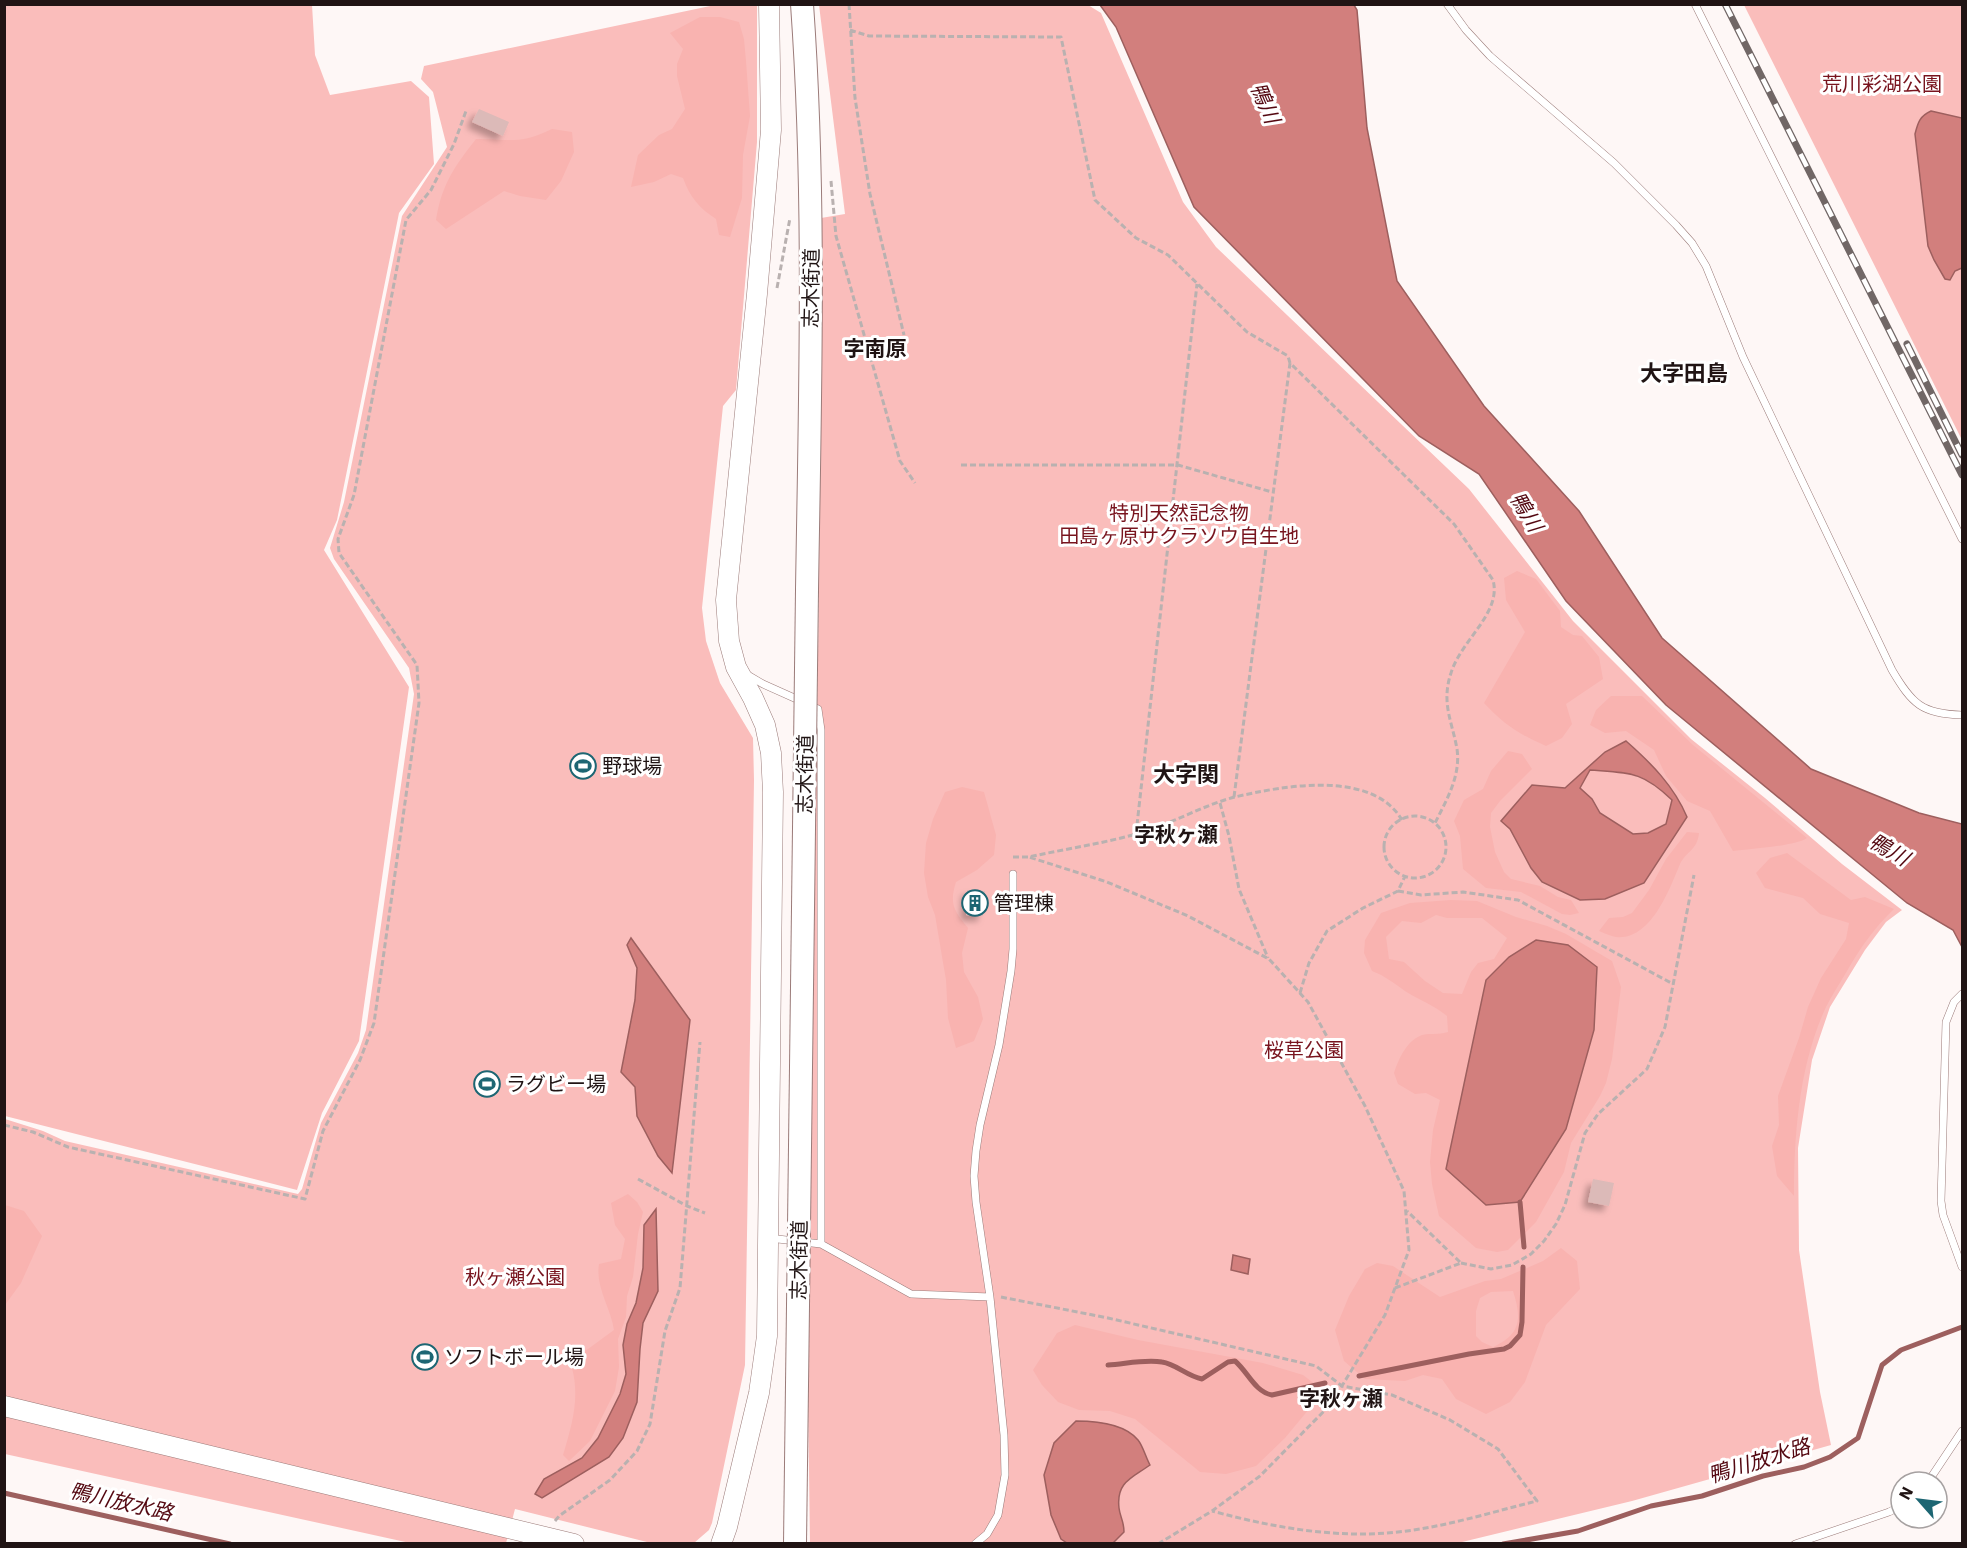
<svg xmlns="http://www.w3.org/2000/svg" width="1967" height="1548" font-family="'IBM Plex Sans','Noto Sans JP',sans-serif">
	<style>
		.green { fill: #fabdbb }
		.forest { fill: #f9b3b0; fill-rule: evenodd }
		.water { fill: #d27f7d; stroke: #9d5f5e; stroke-width: 1.5; fill-rule: evenodd }
		.lines { fill: none; stroke-linecap: round; stroke-linejoin: round }
		.stream { stroke: #9d5f5e; stroke-width: 5 }
		.building { fill: #dcbab8; filter: url(#shadow) }
		.lane-casing { stroke: #9b7b79; stroke-width: 8 }
		.secondary-casing { stroke: #9b7b79; stroke-width: 21 }
		.primary-casing { stroke: #9b7b79; stroke-width: 24 }
		.path { stroke: #b9b1b0; stroke-width: 3; stroke-dasharray: 6 3; stroke-linecap: butt }
		.lane { stroke: #fff; stroke-width: 7 }
		.secondary { stroke: #fff; stroke-width: 20 }
		.primary { stroke: #fff; stroke-width: 22 }
		.rail-casing { stroke: #716766; stroke-width: 7 }
		.rail { stroke: #fff; stroke-width: 4.5; stroke-dasharray: 14; stroke-linecap: butt }
		.primary-bridge-casing { stroke: #9b7b79; stroke-width: 24; stroke-linecap: butt }
		.primary-bridge { stroke: #fff; stroke-width: 22 }
		.labels { text-anchor: middle; stroke-width: 6; stroke-linejoin: round; paint-order: stroke }
		.park-label { font-size: 20px; fill: #78141e; stroke: #fff }
		.street-label { font-size: 20px; fill: #201414; stroke: #fff }
		.poi-label { font-size: 20px; fill: #201414; stroke: #fff; text-anchor: start }
		.water-label { font-size: 21px; font-style: italic; fill: #540811; stroke: #fff }
		.neighbourhood-label { font-size: 21px; font-weight: bold; fill: #201414; stroke: #fff }
		.quarter-label { font-size: 22px; font-weight: bold; fill: #201414; stroke: #fff }
	</style>
	<defs>
		<filter id="shadow"><feDropShadow dx="-5.5" dy="5.5" stdDeviation="3" flood-color="#0004"/></filter>
	</defs>
	<rect width="100%" height="100%" fill="#fef7f6"/>
	<!-- green -->
	<path class="green" d="M4 5H312L315 55 330 95 411 81 429 97 434 164 399 213 337 520 324 550 409 687 359 1041 322 1113 297 1190 5 1116Z
		M715 5H757V142L736 390 723 406 702 608 706 641 720 683 753 738 754 780 745 1365 712 1523 709 1530 694 1543H651L515 1509 506 1543H410L5 1454V1119L43 1131 65 1141 298 1194 302 1189 321 1123 358 1053 366 1030 414 694 409 668 334 559 330 548 344 502 402 216 447 147 433 92 421 79 424 66Z
		M819 5H1088L1101 13 1183 202 1216 247 1469 489 1573 621 1691 739 1765 798 1842 864 1902 910 1886 922 1865 950 1830 1007 1812 1060 1798 1148 1799 1250 1820 1392 1831 1445 1632 1501 1458 1543 810 1544 807 1324 819 593 821 218 845 214Z
		M1744 5H1962V440Z"/>
	<!-- forest -->
	<path class="forest" d="M700 17H720L739 22 744 39 746 61 750 116 743 155 742 198 730 237 719 235 716 219C699 208 690 197 683 178L671 174 654 182 631 187 638 155 659 135 672 129 685 109 677 76V64L683 49 670 33Z
		M552 129 572 132 574 152 561 181 546 200 520 196 504 191 446 229 436 220C442 184 454 167 476 139 509 139 520 145 552 129Z
		M1517 571 1536 579 1560 611 1561 627 1573 635 1582 636 1599 657 1603 679 1566 704 1572 724 1562 738 1546 746C1517 733 1506 726 1484 703L1525 632 1506 600 1504 578Z
		M1611 696H1642L1693 745 1807 838C1796 846 1749 849 1733 851L1710 811 1687 801 1666 776 1654 750 1626 731 1605 733 1590 725 1596 710Z
		M1508 751 1522 754 1532 769 1500 801 1491 813 1490 827 1495 852 1504 872 1511 879 1540 886 1558 897 1571 900 1579 913 1570 915 1562 914 1521 892 1486 888 1463 869 1460 836 1454 821 1464 800 1483 789 1491 771Z
		M962 787 984 792 996 835 994 855 977 870 956 882C949 904 954 911 968 928L962 953 964 972 978 997 983 1019 974 1041 956 1048 948 1018 946 980 935 915 928 897 924 873 926 843 933 819 945 792Z
		M1687 832 1699 833C1697 851 1687 850 1680 864 1670 888 1651 941 1616 937 1611 936 1604 933 1599 931L1609 918 1623 917 1632 913 1649 890 1666 859Z
		M1787 853 1851 900 1865 897 1894 909C1875 927 1860 948 1847 971 1840 983 1832 995 1826 1007 1799 1065 1794 1134 1794 1196L1777 1176 1772 1146 1779 1125 1778 1096 1799 1038 1808 1007 1821 978 1846 939 1849 923 1820 914 1803 898 1765 888 1756 873 1770 858Z
		M1451 900 1477 901 1516 917 1547 926 1566 934 1612 961 1621 987 1612 1059 1606 1083 1600 1096 1571 1143 1564 1172 1536 1222 1508 1250 1497 1252 1476 1248 1439 1216 1432 1184 1430 1162 1433 1130 1440 1100 1426 1093 1415 1094 1398 1084 1394 1073C1399 1058 1409 1035 1428 1034 1435 1034 1441 1034 1448 1032L1447 1016C1434 1005 1419 1000 1405 991 1394 983 1385 976 1372 971L1364 953 1365 940 1381 913 1410 903ZM1436 915 1447 918H1482L1507 938 1494 959 1478 963 1471 972 1462 994 1443 993 1425 981 1404 962 1389 959 1386 937 1402 921 1421 923ZM1486 980 1594 1030 1566 1129 1520 1202 1511 1201 1446 1169Z
		M628 1194 637 1202 643 1212 638 1234 633 1277 627 1296 626 1317 618 1339 619 1367 615 1391 590 1441 569 1461 563 1455C572 1425 580 1398 572 1368L582 1352 588 1349 614 1330C611 1308 595 1287 599 1264L621 1259 625 1239 615 1225 611 1203Z
		M5 1205 24 1211 42 1236 21 1283 5 1305Z
		M1561 1248 1577 1261 1580 1289 1546 1325 1525 1382 1510 1402 1486 1414 1456 1399 1442 1379 1423 1375 1405 1381 1365 1379 1344 1361 1335 1330 1349 1296 1365 1269 1377 1263 1393 1266 1440 1297 1485 1281 1501 1279 1543 1261ZM1513 1291C1522 1319 1521 1334 1493 1347L1482 1342 1476 1336V1311L1480 1298 1491 1292Z
		M1075 1325 1138 1340 1263 1363 1303 1375 1324 1391 1285 1438 1256 1466 1226 1474 1200 1472 1135 1419 1110 1411 1079 1410 1058 1402 1042 1385 1033 1370 1057 1333Z"/>
	<!-- water -->
	<path class="water" d="M1100 5H1354L1357 10 1367 128 1397 281 1484 406 1579 511 1662 638 1811 769 1919 813 1962 824V947L1953 930 1907 903 1666 705 1566 601 1479 474 1419 436 1194 207 1116 27Z
		M1931 111 1962 118V268L1955 271 1950 280 1945 279 1934 260 1928 246 1915 134C1918 122 1920 116 1931 111Z
		M1626 741C1651 763 1674 786 1687 817L1644 883 1605 899 1580 900 1542 882 1531 868 1510 829 1501 821 1532 785 1565 788 1605 752ZM1590 770C1630 773 1642 771 1672 800L1666 824 1648 833 1633 834 1600 813 1592 799 1580 788Z
		M631 938 690 1020 672 1173 658 1156 637 1116 635 1087 621 1072 635 1000 637 968 627 945Z
		M1536 940 1568 945 1597 967 1594 1030 1566 1129 1520 1202 1486 1205 1446 1169 1486 980 1509 957Z
		M656 1209 658 1291 643 1323 640 1349 637 1402 623 1438 609 1457 542 1498 535 1494 544 1479 582 1458 598 1438 620 1394 626 1374 623 1345 627 1324 636 1303 643 1268 644 1225Z
		M1233 1255 1250 1259 1248 1274 1231 1270Z
		M1076 1421C1096 1421 1124 1423 1138 1440 1143 1446 1146 1458 1150 1465 1132 1478 1116 1482 1119 1508 1120 1517 1124 1521 1124 1532L1113 1543H1067L1061 1539 1051 1515 1044 1475 1054 1443Z"/>
	<g class="lines">
		<!-- stream -->
		<path class="stream" d="M1520 1202 1524 1247
			M1108 1365C1125 1364 1145 1359 1162 1362 1176 1364 1187 1376 1202 1379L1228 1362 1235 1361C1248 1372 1255 1392 1272 1395L1325 1383
			M1359 1376 1469 1354 1504 1349 1510 1346 1520 1335 1522 1322 1523 1267
			M4 1493 230 1544
			M1503 1544 1578 1531 1651 1506 1702 1496 1763 1476 1804 1467 1830 1457 1858 1438 1882 1365 1901 1350 1962 1327"/>
	</g>
	<!-- building -->
	<path class="building" d="M479 109 509 122 503 136 472 122Z
		M967 890 985 891 983 916 966 915Z
		M1593 1179 1614 1183 1609 1206 1588 1202Z"/>
	<g class="lines">
		<!-- lane casing -->
		<g class="lane-casing">
			<path id="lane" d="M1447 4 1466 30 1490 56 1614 163 1676 225 1692 243 1706 266 1743 357 1892 670C1912 704 1922 714 1962 715
				M1695 4 1962 539
				M746 674 763 684 801 701
				M811 706 818 709 821 730V1244
				M1962 994 1954 1002 1946 1022 1941 1201 1943 1215 1962 1267
				M769 1238 821 1244 911 1294 990 1297
				M1928 1482 1962 1431
				M975 1544 987 1534 998 1515 1005 1475 1004 1435 990 1297 976 1202 974 1176 976 1151 980 1125 999 1045 1011 971 1013 949V874
				M1795 1544 1889 1512 1901 1506"/>
		</g>
		<!-- secondary casing -->
		<g class="secondary-casing">
			<path id="secondary" d="M4 1406 574 1544
				M721 1544 727 1527 759 1393 767 1336 773 792 771 753 765 725 753 698 736 667 729 641 726 600 757 294 771 130 769 4"/>
		</g>
		<!-- primary casing -->
		<g class="primary-casing">
			<path id="primary" d="M802 4C816 200 810 395 807 590"/>
		</g>
		<!-- path -->
		<path class="path" d="M849 4 855 98 870 194 904 335
			M850 30 869 36 1061 37 1095 200 1136 238 1168 255 1247 332 1288 356 1290 363 1454 524 1493 580C1502 613 1461 640 1451 673 1441 703 1452 721 1457 749 1461 776 1446 801 1435 823
			M831 181 836 236 900 461 915 483
			M777 288 790 218
			M961 465H1178L1272 492
			M1234 797 1290 363
			M1220 803 1229 836 1239 889 1268 958
			M1384 847a31 31 0 1 1 62 0a31 31 0 1 1-62 0Z
			M1136 834 1197 284
			M1013 857H1029
			M1398 891 1421 895 1463 892 1518 900 1673 984
			M1300 993 1309 963 1327 931 1363 908 1398 891 1405 876
			M4 1125 33 1132 68 1147 305 1199 323 1131 360 1060 374 1023 419 703 417 665 339 553 338 539 354 495 406 220 431 190 454 144 466 111
			M638 1179 687 1206 705 1213
			M1461 1263 1491 1269 1512 1265 1531 1254 1544 1241 1556 1224 1565 1205 1585 1133 1598 1114 1647 1069 1665 1027 1694 875
			M1395 1288 1461 1263 1407 1211
			M1001 1297 1108 1318 1316 1366 1342 1386 1392 1395 1450 1420 1498 1449 1537 1501C1492 1512 1445 1527 1398 1532 1336 1539 1271 1527 1212 1511
			M555 1521 559 1516 610 1480 637 1451 650 1424 665 1331 680 1288 700 1042
			M1158 1544 1212 1511 1260 1476 1331 1404 1385 1315 1409 1250 1404 1191 1365 1106 1308 1002 1269 959 1188 916 1107 882 1029 857C1064 849 1101 844 1136 834 1170 825 1203 805 1235 797 1282 786 1372 769 1402 820"/>
		<!-- lane -->
		<use href="#lane" class="lane"/>
		<!-- secondary -->
		<use href="#secondary" class="secondary"/>
		<!-- primary -->
		<use href="#primary" class="primary"/>
		<!-- rail casing -->
		<g class="rail-casing">
			<path id="rail" d="M1725 4 1962 475
				M1907 344 1962 455"/>
		</g>
		<!-- rail -->
		<use href="#rail" class="rail"/>
		<!-- primary-bridge casing -->
		<g class="primary-bridge-casing">
			<path id="primary-bridge" d="M795 1544 807 590"/>
		</g>
		<!-- primary-bridge -->
		<use href="#primary-bridge" class="primary-bridge"/>
	</g>
	<!-- icons -->
	<defs>
		<g id="stadium-ring" transform="scale(1.35)"><circle r="9.5" fill="#fff" stroke="#1d6673" stroke-width="1.5"/><path d="M0-5a6.5 5 0 1 0 0 10a6.5 5 0 1 0 0-10ZM-3.5-1.8h7v3.6h-7Z" fill="#1d6673"/></g>
		<g id="building-ring" transform="scale(1.35)"><circle r="9.5" fill="#fff" stroke="#1d6673" stroke-width="1.5"/><path d="M-4-6H4V6H1V3H-1V6H-4ZM-2.5-4.3h1.7v1.8h-1.7ZM.8-4.3h1.7v1.8H.8ZM-2.5-1h1.7V.8h-1.7ZM.8-1h1.7V.8H.8Z" fill="#1d6673"/></g>
	</defs>
	<g fill-rule="evenodd">
		<use href="#stadium-ring" x="583" y="766"/>
		<use href="#building-ring" x="975" y="903"/>
		<use href="#stadium-ring" x="487" y="1084"/>
		<use href="#stadium-ring" x="425" y="1357"/>
	</g>
	<g class="labels">
		<!-- park labels -->
		<g class="park-label">
			<text x="1882" y="91">荒川彩湖公園</text>
			<text x="1179" y="520">特別天然記念物<tspan x="1179" dy="23">田島ヶ原サクラソウ自生地</tspan></text>
			<text x="1304" y="1057">桜草公園</text>
			<text x="515" y="1284">秋ヶ瀬公園</text>
		</g>
		<!-- street labels -->
		<g class="street-label">
			<text transform="translate(811 288) rotate(-89)" y="7">志木街道</text>
			<text transform="translate(805 774) rotate(-89)" y="7">志木街道</text>
			<text transform="translate(799 1260) rotate(-89)" y="7">志木街道</text>
		</g>
		<!-- poi labels -->
		<g class="poi-label">
			<text x="602" y="773">野球場</text>
			<text x="994" y="910">管理棟</text>
			<text x="506" y="1091">ラグビー場</text>
			<text x="444" y="1364">ソフトボール場</text>
		</g>
		<!-- water labels -->
		<g class="water-label">
			<text transform="translate(1265 103) rotate(67)" y="7">鴨川</text>
			<text transform="translate(1526 512) rotate(59)" y="7">鴨川</text>
			<text transform="translate(1889 850) rotate(30)" y="7">鴨川</text>
			<text transform="translate(1759 1461) rotate(-17)" y="7">鴨川放水路</text>
			<text transform="translate(121 1502) rotate(13)" y="7">鴨川放水路</text>
		</g>
		<!-- neighbourhood labels -->
		<g class="neighbourhood-label">
			<text x="875" y="356">字南原</text>
			<text x="1176" y="842">字秋ヶ瀬</text>
			<text x="1341" y="1406">字秋ヶ瀬</text>
		</g>
		<!-- quarter labels -->
		<g class="quarter-label">
			<text x="1684" y="381">大字田島</text>
			<text x="1186" y="782">大字関</text>
		</g>
	</g>
	<!-- border -->
	<rect width="1967" height="1548" fill="none" stroke="#201414" stroke-width="12"/>
	<!-- north arrow -->
	<g transform="translate(1919 1500) rotate(298)"><circle r="28" fill="#ffffff" stroke="#a6a1a1" stroke-width="1.5"/>
	<path d="M0-4.5L10 22L0 15L-10 22Z" fill="#1d6673"/>
	<text y="-9" font-size="16" font-weight="bold" text-anchor="middle" fill="#201414">N</text>
	</g>
</svg>
